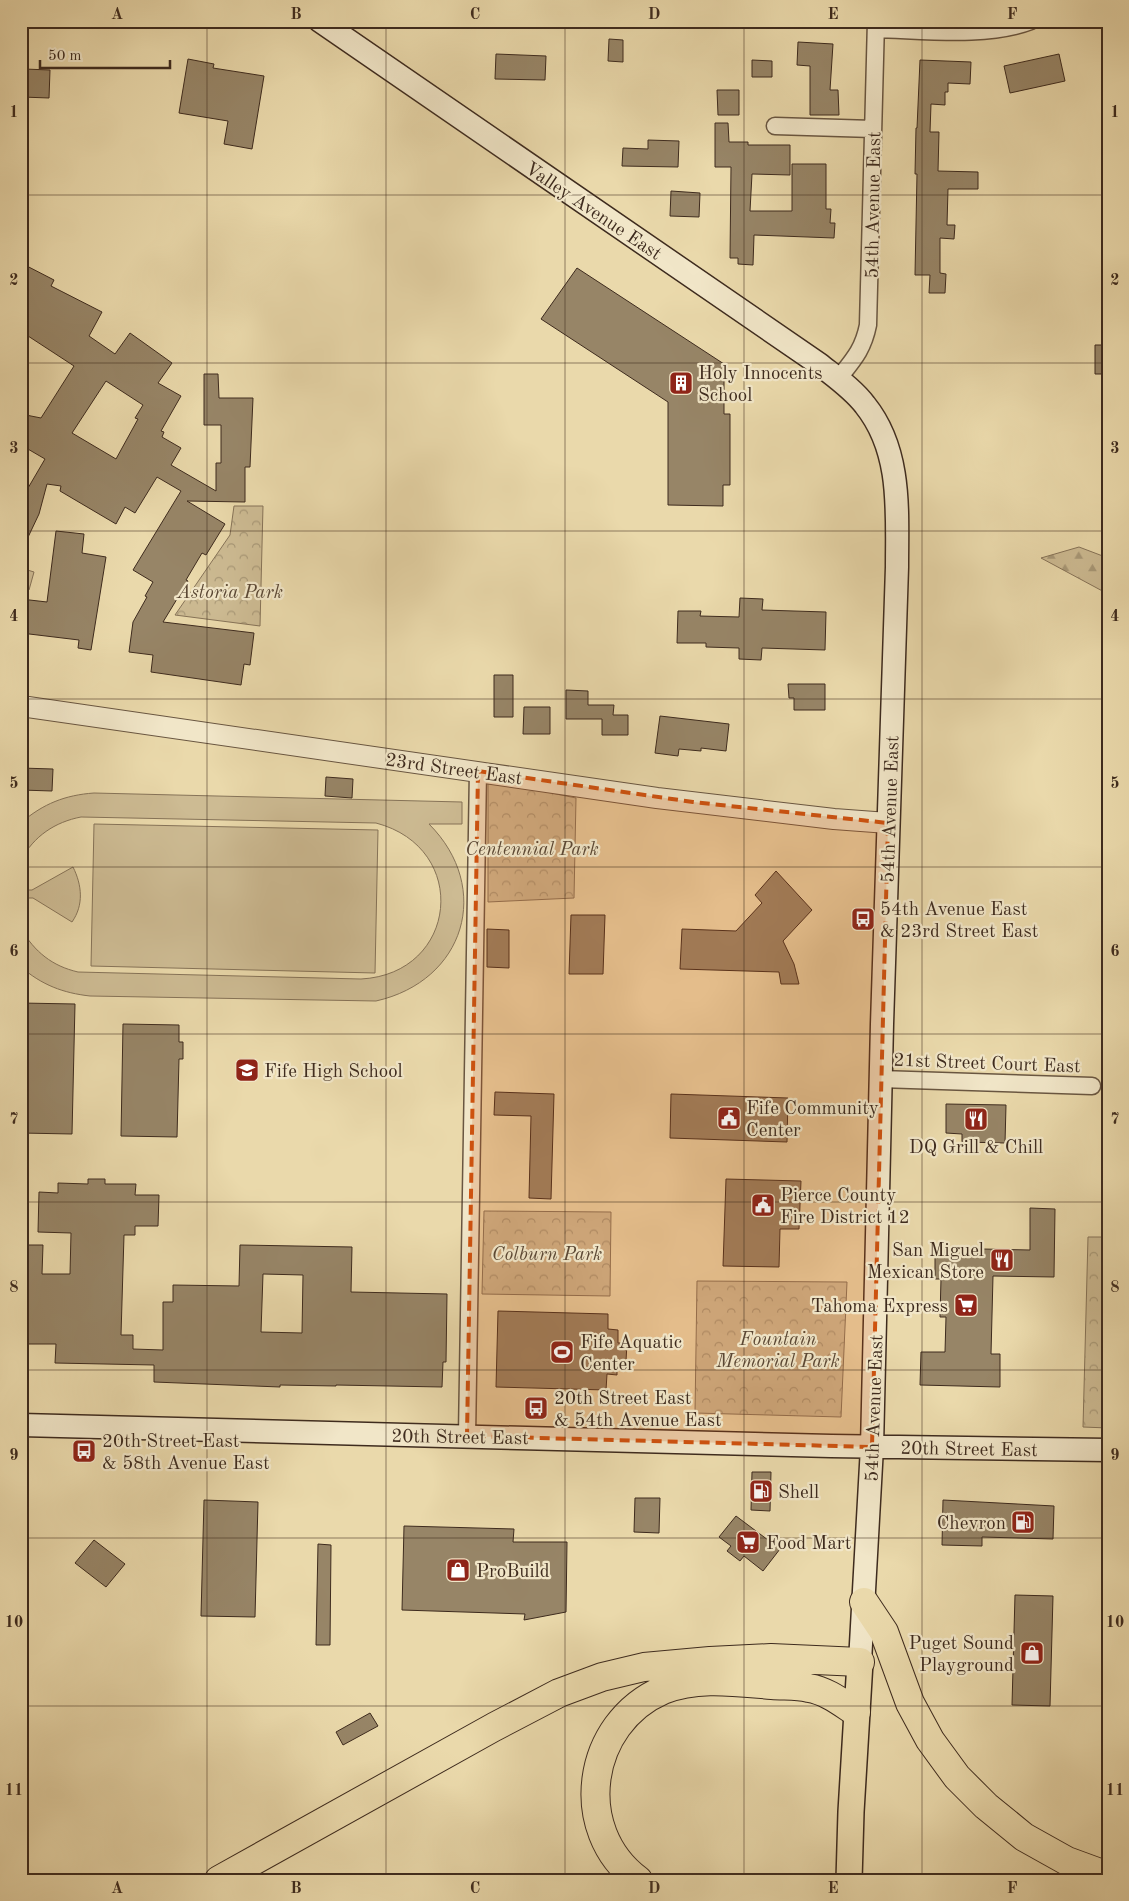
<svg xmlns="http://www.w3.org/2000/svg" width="1129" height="1901" font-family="'Old Standard TT',serif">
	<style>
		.forest { fill: url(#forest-firs); stroke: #867358 }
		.park { fill: url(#park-crowns); stroke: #867358 }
		.pitch { fill: #cdbb93; stroke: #867358 }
		.building { fill: #978567; stroke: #3e2b1e; fill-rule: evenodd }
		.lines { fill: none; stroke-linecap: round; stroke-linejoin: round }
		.minor-casing { stroke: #695641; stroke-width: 19 }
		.tertiary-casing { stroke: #695641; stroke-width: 22 }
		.secondary-casing { stroke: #3e2b1e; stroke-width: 25 }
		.primary-casing { stroke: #3e2b1e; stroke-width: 28 }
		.motorway-casing { stroke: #3e2b1e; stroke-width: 30 }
		.minor { stroke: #f1e6c8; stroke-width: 16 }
		.tertiary { stroke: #f1e6c8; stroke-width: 20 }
		.secondary { stroke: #f1e6c8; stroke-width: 22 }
		.primary { stroke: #ead9ab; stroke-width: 25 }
		.motorway { stroke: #ead9ab; stroke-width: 28 }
		.marked { fill: #ce520f; fill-opacity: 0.2; stroke: #ce520f; stroke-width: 4; stroke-dasharray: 10 6; stroke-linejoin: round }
		.grid { fill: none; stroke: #3e2b1e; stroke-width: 1; stroke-opacity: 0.55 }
		.labels { text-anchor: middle; stroke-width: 4.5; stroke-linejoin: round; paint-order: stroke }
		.street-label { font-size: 19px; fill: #3e2b1e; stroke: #f1e6c8 }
		.poi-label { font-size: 19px; fill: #3e2b1e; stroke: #f1e6c8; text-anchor: start }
		.park-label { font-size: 19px; font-style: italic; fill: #5b4835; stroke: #f1e6c8 }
		.neatline { fill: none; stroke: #3e2b1e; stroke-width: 2 }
		.grid-label { font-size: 16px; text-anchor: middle; font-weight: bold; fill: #3e2b1e }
	</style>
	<defs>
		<pattern id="forest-firs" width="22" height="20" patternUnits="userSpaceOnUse" patternTransform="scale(1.25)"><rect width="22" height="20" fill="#cdbb93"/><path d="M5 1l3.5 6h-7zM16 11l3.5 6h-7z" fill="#a89877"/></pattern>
		<pattern id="park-crowns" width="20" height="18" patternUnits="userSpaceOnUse" patternTransform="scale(1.25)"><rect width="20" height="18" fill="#cdbb93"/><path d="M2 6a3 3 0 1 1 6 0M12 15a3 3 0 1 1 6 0" fill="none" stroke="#a89877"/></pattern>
	</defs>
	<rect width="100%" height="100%" fill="#ead9ab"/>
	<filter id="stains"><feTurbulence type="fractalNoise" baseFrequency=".004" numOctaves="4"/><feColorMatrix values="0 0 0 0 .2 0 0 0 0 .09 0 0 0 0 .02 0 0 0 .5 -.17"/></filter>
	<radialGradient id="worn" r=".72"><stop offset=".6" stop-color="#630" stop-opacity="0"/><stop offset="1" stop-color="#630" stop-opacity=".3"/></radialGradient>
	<!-- forest -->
	<path class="forest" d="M1079 547 1108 558V594L1041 558Z"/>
	<!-- park -->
	<path class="park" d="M234 506H263L260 626 175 615 230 535Z
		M21 568 34 572 29 590 21 588Z
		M488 780 576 798 574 898 488 902Z
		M484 1211 611 1212 610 1296 482 1294Z
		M1088 1237H1108V1428L1083 1427Z
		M697 1281 847 1282 841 1417 695 1413Z"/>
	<!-- pitch -->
	<path class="pitch" d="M94 793 462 802V824H429C493 888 465 981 376 1001L90 996C63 993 42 985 21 967V929C35 952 52 966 78 972L361 979C458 974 471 848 376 823L81 817C55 822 34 836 21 860L22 822C43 804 65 795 94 793Z
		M94 824 378 830 375 973 91 966Z
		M73 867C82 885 84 905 72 922L33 898H25V890H32Z"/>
	<!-- building -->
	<path class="building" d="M609 39 623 40V62L608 61Z
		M798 42 833 44 830 90H838L839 115H810V66L797 65Z
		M496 54 546 56 545 80 495 79Z
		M1059 54 1065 81 1010 93 1004 66Z
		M188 59 214 64 213 68 264 76 252 149 224 144 228 121 179 113Z
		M752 60 772 61V77H752Z
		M920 60 971 62 970 84 948 83V92H945V105L931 104 930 132H939L938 171 978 172V189H948L947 225H955L954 239 940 238V273L946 274 945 293H929L930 275H915L917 174H915L916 128H917Z
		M24 69 50 70 49 98 22 97Z
		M717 90H739V115H718Z
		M715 123H728L729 142H748V145H790V175L752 174 750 211H792V164H826V209H831L830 223H835L834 238 754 235 753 265 738 264V258H730L731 167H715Z
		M648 140 679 141 678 167 622 166 623 148 648 149Z
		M671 191 700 193 699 217 670 216Z
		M21 263 54 280 51 286 102 312 89 336 115 354 130 333 172 363 158 383 181 396 161 431 164 432 162 437 181 448 171 465 216 491V463H221V425H204V374H218L219 398H253L250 467H245V502L187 501 225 524 206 555 202 553 186 580 188 581 163 622 254 633 250 665 244 664 241 685 151 672 153 655 129 652 133 622 147 597 145 596 153 582 133 570 181 491 157 477 135 513 125 507 116 524 60 491 61 486 47 484 39 514 21 552V500L45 459 21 445V414L41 418 74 366 25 334 28 329 21 325ZM106 381 143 405 135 418 138 419 116 459 72 433Z
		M577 268 724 364V414H730V485H723V506L668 505V402L541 319Z
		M1095 345H1108V374H1095Z
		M56 531 84 534 82 553 106 557 91 650 78 648 79 640 21 633V599L47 602Z
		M740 598 763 599 762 610 826 612 825 650 762 648 761 660 739 659V648L706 647V643H677L678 611H701L700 616 739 617Z
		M494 675H513V717H494Z
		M788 684H825V710H794V698H789Z
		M566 690 588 691V705H614L613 715H628V735H602V719H566Z
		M524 707H550V734H523Z
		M660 716 729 724 726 751 701 748V751L679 749 678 756 655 753Z
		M21 768 53 769 52 791 21 790Z
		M326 777 353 779 352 798 325 796Z
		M776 871 812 910 783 941 794 964 799 984H781L779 972 680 969 682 929 736 931 762 903 755 895Z
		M571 915H605L603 974H569Z
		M487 929 509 930V968L487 967Z
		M21 1003 75 1004 72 1134 21 1133Z
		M123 1024 179 1025V1042H183V1059H179L177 1137 121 1136Z
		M495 1092 554 1094 551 1199 529 1198 531 1116 494 1115Z
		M671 1094 788 1098 787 1142 670 1138Z
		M946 1104 1006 1105 1005 1143 962 1142V1134L946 1133Z
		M88 1179H105V1184H136L135 1195H159L158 1226H135V1235H124L121 1335H133V1349L163 1350V1302H173V1285L239 1286 240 1245 352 1247 351 1292 447 1294 446 1362H443L442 1387 336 1385V1386L280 1385V1387L154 1382V1365L55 1363 56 1344H21V1245H43L42 1274H70L71 1233 38 1232 39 1192 58 1193V1183L88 1184ZM263 1274 303 1275 302 1333 261 1332Z
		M726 1179 801 1181 799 1229H780L779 1267 723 1266Z
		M1030 1208 1055 1209 1054 1277 993 1276 991 1354H1000V1387L920 1385 921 1352H945L946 1317H940L941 1279H935V1248L1030 1250Z
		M498 1311 608 1314V1329L618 1330V1343H627L626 1361H617V1375L607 1374 606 1390 496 1387Z
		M752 1472H771L770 1511 751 1510Z
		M635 1498H660L659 1533 634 1532Z
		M204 1500 258 1502 255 1617 201 1616Z
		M943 1500 1054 1506 1053 1539 982 1537V1546L942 1545Z
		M736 1516 780 1549 763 1571 744 1556 740 1561 727 1551 731 1546 719 1537Z
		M404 1526 514 1529 513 1542H567L566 1612 524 1620 525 1614 402 1610Z
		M94 1540 125 1564 106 1587 75 1563Z
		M318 1544 331 1545 330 1645H316Z
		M1015 1595 1053 1596 1050 1706 1012 1705Z
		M370 1713 378 1726 343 1745 336 1732Z"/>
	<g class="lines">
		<!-- minor casing -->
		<g class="minor-casing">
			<path id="minor" d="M876 29C922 30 988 38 1031 21
				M775 126 873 129
				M838 379C853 360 863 350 868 325L876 21
				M880 1079 1092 1086
				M467 1436 478 771"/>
		</g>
		<!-- tertiary casing -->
		<g class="tertiary-casing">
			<path id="tertiary" d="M21 706 657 798 834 819 888 823"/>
		</g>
		<!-- secondary casing -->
		<g class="secondary-casing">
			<path id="secondary" d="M320 21 819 364C834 376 853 389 865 405 902 451 897 511 897 567L882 1024 872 1447 860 1662
				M21 1425 831 1446 1108 1450"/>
		</g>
		<!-- primary casing -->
		<g class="primary-casing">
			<path id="primary" d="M849 1880 851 1812 860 1662"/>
		</g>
		<!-- motorway casing -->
		<g class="motorway-casing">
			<path id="motorway" d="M864 1602 884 1632 910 1703 930 1740 957 1777 986 1806 1024 1837 1067 1861 1108 1876
				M219 1880 494 1727 559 1693 602 1677 644 1667 710 1661 771 1658 860 1662
				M638 1880C571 1830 586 1723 663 1690 697 1676 736 1682 772 1685 784 1686 798 1685 809 1688 827 1691 842 1703 856 1712"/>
		</g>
		<!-- minor -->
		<use href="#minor" class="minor"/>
		<!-- tertiary -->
		<use href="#tertiary" class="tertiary"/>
		<!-- secondary -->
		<use href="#secondary" class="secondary"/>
		<!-- primary -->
		<use href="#primary" class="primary"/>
		<!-- motorway -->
		<use href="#motorway" class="motorway"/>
	</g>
	<!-- marked area -->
	<path class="marked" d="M478 771 693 802 888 823 872 1447 467 1436Z"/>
	<!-- grid -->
	<path class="grid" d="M207 21V1880M386 21V1880M565 21V1880M744 21V1880M922 21V1880M21 195H1108M21 363H1108M21 531H1108M21 699H1108M21 867H1108M21 1034H1108M21 1202H1108M21 1370H1108M21 1538H1108M21 1706H1108"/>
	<!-- icons -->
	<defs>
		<g id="building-square" transform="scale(1.25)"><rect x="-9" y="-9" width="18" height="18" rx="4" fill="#8f2418" stroke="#f1e6c8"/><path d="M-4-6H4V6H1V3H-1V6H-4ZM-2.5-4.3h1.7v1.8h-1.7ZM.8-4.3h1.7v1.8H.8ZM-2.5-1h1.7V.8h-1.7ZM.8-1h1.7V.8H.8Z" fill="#fff"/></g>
		<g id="bus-square" transform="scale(1.25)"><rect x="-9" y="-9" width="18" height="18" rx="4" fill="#8f2418" stroke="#f1e6c8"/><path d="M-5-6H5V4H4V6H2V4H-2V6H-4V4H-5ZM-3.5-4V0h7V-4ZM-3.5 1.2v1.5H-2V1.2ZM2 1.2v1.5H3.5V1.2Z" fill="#fff"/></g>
		<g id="school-square" transform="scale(1.25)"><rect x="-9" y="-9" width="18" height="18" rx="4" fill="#8f2418" stroke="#f1e6c8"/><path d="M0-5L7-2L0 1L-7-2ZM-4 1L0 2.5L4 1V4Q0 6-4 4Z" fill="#fff"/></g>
		<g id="civic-square" transform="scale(1.25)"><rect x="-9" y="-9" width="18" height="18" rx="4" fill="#8f2418" stroke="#f1e6c8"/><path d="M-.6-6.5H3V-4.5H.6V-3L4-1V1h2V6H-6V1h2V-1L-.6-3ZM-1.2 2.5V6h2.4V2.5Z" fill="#fff"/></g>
		<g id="restaurant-square" transform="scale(1.25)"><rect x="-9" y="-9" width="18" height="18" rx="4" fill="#8f2418" stroke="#f1e6c8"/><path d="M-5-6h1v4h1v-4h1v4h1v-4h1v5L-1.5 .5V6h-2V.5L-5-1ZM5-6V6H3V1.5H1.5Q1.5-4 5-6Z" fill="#fff"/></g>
		<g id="supermarket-square" transform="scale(1.25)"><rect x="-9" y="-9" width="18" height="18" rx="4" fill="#8f2418" stroke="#f1e6c8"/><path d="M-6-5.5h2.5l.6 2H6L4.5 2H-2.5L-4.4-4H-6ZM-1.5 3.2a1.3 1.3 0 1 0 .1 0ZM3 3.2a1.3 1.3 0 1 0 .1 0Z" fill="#fff"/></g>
		<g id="stadium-square" transform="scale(1.25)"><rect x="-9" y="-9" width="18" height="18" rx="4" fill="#8f2418" stroke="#f1e6c8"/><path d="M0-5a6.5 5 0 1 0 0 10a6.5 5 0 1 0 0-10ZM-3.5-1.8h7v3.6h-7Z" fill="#fff"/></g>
		<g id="fuel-square" transform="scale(1.25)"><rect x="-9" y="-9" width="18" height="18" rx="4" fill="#8f2418" stroke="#f1e6c8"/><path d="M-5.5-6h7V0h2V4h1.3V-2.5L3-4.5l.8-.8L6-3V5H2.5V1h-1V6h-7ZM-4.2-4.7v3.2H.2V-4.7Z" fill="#fff"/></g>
		<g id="shop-square" transform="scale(1.25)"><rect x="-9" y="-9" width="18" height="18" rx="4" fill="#8f2418" stroke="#f1e6c8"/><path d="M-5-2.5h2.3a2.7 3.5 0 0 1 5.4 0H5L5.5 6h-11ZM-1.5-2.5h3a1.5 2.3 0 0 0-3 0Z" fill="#fff"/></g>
	</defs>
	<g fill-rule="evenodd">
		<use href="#building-square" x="681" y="383"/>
		<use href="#bus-square" x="863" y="919"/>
		<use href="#school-square" x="247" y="1070"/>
		<use href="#civic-square" x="729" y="1118"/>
		<use href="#restaurant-square" x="976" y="1119"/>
		<use href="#civic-square" x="763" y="1205"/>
		<use href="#restaurant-square" x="1002" y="1260"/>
		<use href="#supermarket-square" x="966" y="1305"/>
		<use href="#stadium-square" x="562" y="1352"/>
		<use href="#bus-square" x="536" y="1408"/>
		<use href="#bus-square" x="84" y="1451"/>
		<use href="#fuel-square" x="761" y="1491"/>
		<use href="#fuel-square" x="1023" y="1522"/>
		<use href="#supermarket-square" x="748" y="1542"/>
		<use href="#shop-square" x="458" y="1570"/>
		<use href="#shop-square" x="1032" y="1653"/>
	</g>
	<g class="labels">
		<!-- street labels -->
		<g class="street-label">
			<text transform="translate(872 205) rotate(-89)" y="7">54th Avenue East</text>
			<text transform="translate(594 210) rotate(34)" y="7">Valley Avenue East</text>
			<text transform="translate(454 768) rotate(8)" y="7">23rd Street East</text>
			<text transform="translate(889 809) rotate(-88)" y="7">54th Avenue East</text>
			<text transform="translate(987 1062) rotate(2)" y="7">21st Street Court East</text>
			<text transform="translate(873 1408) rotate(-88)" y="7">54th Avenue East</text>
			<text transform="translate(460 1436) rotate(1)" y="7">20th Street East</text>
			<text transform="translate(969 1448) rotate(1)" y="7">20th Street East</text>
		</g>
		<!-- poi labels -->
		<g class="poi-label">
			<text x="698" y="379">Holy Innocents<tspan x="698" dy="22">School</tspan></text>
			<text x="880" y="915">54th Avenue East<tspan x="880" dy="22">&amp; 23rd Street East</tspan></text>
			<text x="264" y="1077">Fife High School</text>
			<text x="746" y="1114">Fife Community<tspan x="746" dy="22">Center</tspan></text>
			<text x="976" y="1153" text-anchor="middle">DQ Grill &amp; Chill</text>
			<text x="780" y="1201">Pierce County<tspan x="780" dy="22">Fire District 12</tspan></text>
			<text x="984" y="1256" text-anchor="end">San Miguel<tspan x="984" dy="22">Mexican Store</tspan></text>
			<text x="948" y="1312" text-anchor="end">Tahoma Express</text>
			<text x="580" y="1348">Fife Aquatic<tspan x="580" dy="22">Center</tspan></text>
			<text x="554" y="1404">20th Street East<tspan x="554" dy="22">&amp; 54th Avenue East</tspan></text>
			<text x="102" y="1447">20th Street East<tspan x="102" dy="22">&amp; 58th Avenue East</tspan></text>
			<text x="778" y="1498">Shell</text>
			<text x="1006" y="1529" text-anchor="end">Chevron</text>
			<text x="766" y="1549">Food Mart</text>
			<text x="476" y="1577">ProBuild</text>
			<text x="1014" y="1649" text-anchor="end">Puget Sound<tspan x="1014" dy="22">Playground</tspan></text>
		</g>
		<!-- park labels -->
		<g class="park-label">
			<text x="230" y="598">Astoria Park</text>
			<text x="532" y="855">Centennial Park</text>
			<text x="547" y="1260">Colburn Park</text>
			<text x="778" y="1345">Fountain<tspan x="778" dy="22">Memorial Park</tspan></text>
		</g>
	</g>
	<!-- margin -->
	<rect width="1129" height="1901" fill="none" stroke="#ead9ab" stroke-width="55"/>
	<!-- scale -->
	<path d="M40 60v8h130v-8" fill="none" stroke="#3e2b1e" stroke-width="2.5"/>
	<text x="48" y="60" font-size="15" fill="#3e2b1e" stroke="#f1e6c8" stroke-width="4" paint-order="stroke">50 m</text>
	<rect x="28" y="28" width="1074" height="1846" class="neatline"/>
	<g class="grid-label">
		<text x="117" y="19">A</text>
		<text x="296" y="19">B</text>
		<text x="475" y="19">C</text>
		<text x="654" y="19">D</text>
		<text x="833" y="19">E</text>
		<text x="1012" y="19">F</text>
		<text x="14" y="117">1</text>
		<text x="1115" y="117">1</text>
		<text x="14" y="285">2</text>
		<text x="1115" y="285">2</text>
		<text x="14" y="453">3</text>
		<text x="1115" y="453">3</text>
		<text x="14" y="621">4</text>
		<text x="1115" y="621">4</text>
		<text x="14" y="788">5</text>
		<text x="1115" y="788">5</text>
		<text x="14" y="956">6</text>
		<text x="1115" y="956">6</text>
		<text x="14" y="1124">7</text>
		<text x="1115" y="1124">7</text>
		<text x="14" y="1292">8</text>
		<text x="1115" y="1292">8</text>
		<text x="14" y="1460">9</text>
		<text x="1115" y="1460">9</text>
		<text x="14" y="1627">10</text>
		<text x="1115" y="1627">10</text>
		<text x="14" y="1795">11</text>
		<text x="1115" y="1795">11</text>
		<text x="117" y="1893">A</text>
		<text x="296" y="1893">B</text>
		<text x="475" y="1893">C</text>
		<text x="654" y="1893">D</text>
		<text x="833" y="1893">E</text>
		<text x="1012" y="1893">F</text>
	</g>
	<rect width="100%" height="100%" filter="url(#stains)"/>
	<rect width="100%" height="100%" fill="url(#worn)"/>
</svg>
